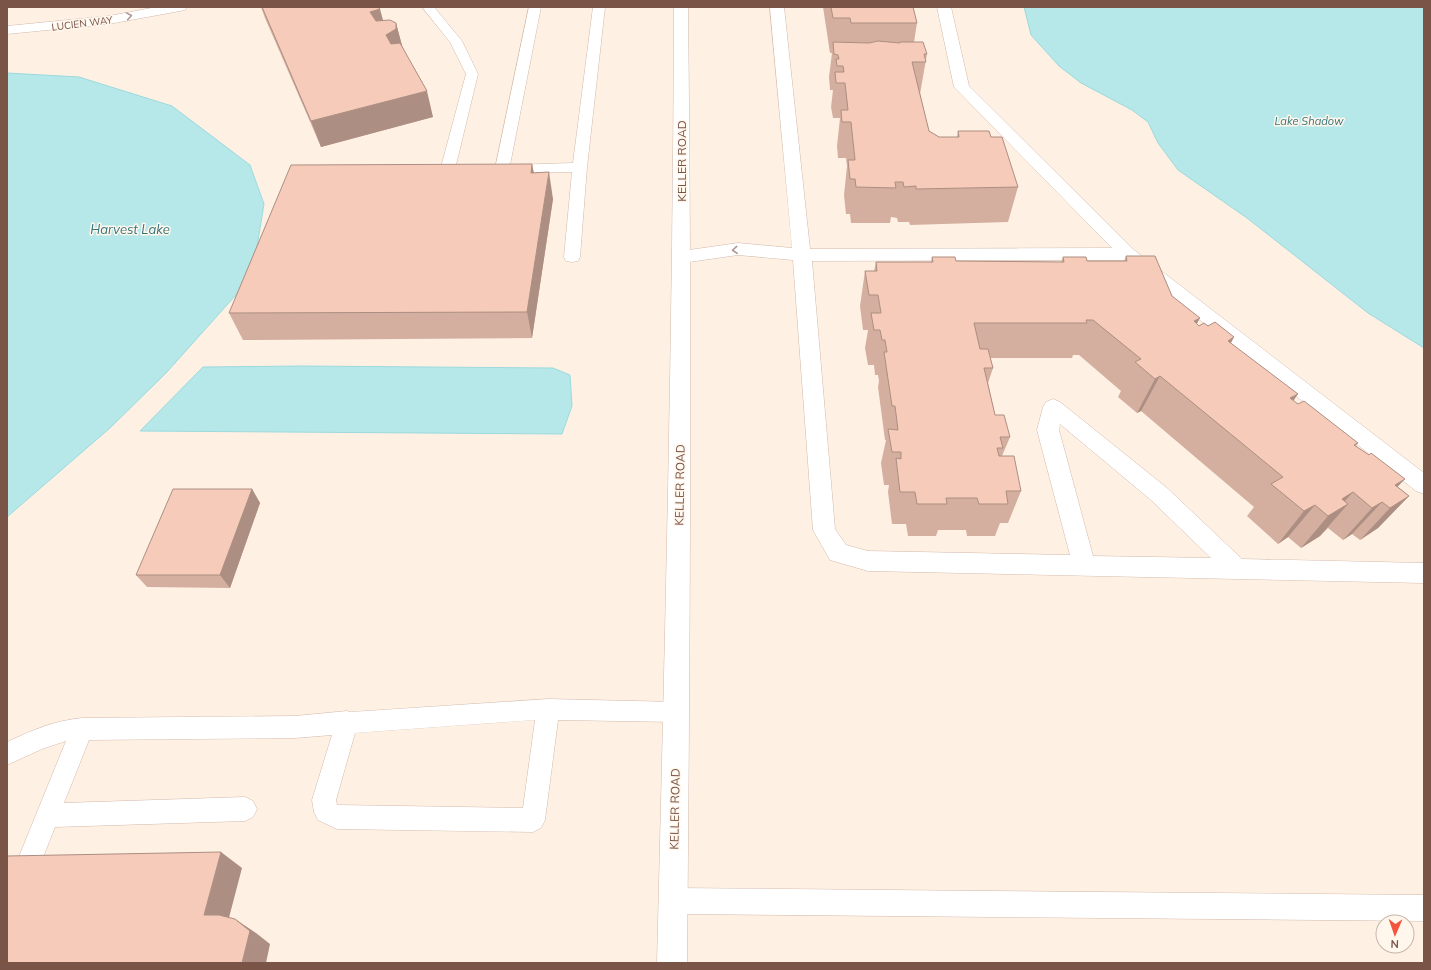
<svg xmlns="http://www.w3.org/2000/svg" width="1431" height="970" font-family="Mulish,sans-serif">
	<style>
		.water { fill: #b6e8ea; stroke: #9cd9dd }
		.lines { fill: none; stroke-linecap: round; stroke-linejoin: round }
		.service-casing { stroke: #d3b9ab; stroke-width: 1 }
		.minor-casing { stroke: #d3b9ab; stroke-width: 1 }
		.tertiary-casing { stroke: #d3b9ab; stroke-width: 1 }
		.service { fill: #fff; fill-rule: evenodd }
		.minor { fill: #fff; fill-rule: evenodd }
		.tertiary { fill: #fff; fill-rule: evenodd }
		.wall { fill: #d4af9f }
		.shaded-wall { fill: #ac8e82 }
		.building { fill: #f6cbb9; stroke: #ac8e82 }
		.oneway { stroke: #af9891 }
		.labels { text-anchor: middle; stroke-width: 3; stroke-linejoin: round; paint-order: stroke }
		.far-street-label { font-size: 10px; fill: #795447; stroke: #fff6ec }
		.far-water-label { font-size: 11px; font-style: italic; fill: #367479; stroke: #fff6ec }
		.street-label { font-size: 12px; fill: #795447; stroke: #fff6ec }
		.water-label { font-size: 13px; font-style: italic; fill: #367479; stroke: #fff6ec }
	</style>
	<rect width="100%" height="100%" fill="#fef1e4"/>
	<!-- water -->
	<path class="water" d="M1024 7H1424V348L1368 313 1247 218 1178 170 1158 143 1148 122 1132 110 1081 83 1059 66 1031 35Z
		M7 73 79 77 172 106 250 165 264 204 252 277 166 373 110 428 7 517Z
		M303 366 553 368 570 375 572 406 562 434 140 431 203 367Z"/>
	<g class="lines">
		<!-- service casing -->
		<g class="service-casing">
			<path id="service" d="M422 7H434L462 41 478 74 456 165 474 167 476 170 474 173C464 176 447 176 441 167L466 74 450 42Z
				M529 7H541L510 165 573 163 593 7H605L587 167 580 257 578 261 572 262 566 261 564 257 572 172 502 173 497 172 495 169Z
				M548 699 677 702 685 705 688 712 685 719 677 722 558 720 545 820 541 828 533 832 337 829 318 820 314 812 312 800 332 735 295 738 89 740 64 803 245 797 253 801 257 809 253 817 245 821 55 827 16 926 7 930V886L66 741 42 749 7 765V742C33 730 53 721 82 718L295 716 347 711 350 712ZM535 720 523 808 337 805 336 800 355 733Z
				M674 888 1424 895V921L674 914 665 910 661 901 665 892Z"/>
		</g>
		<!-- minor casing -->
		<g class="minor-casing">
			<path id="minor" d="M770 7H784L810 249 1112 248 957 90 954 87 937 7H951L969 86 1134 250 1424 473V494L1416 491 1124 260 812 261 835 529 846 545 868 551 1070 555 1037 430 1043 407 1046 402 1053 399 1060 402 1167 488 1242 559 1424 563V583L868 571 830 560 813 530 793 260 738 255 682 263 676 261 673 257 676 253 682 251 738 243 792 248ZM1060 424 1151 500 1211 558 1093 556 1059 430Z"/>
		</g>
		<!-- tertiary casing -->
		<g class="tertiary-casing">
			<path id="tertiary" d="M157 7H187L185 10 180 11 109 24 7 34V26L109 16Z
				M674 7H688C692 326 690 644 687 963H657C665 644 673 326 674 7Z"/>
		</g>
		<!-- service -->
		<use href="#service" class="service"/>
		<!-- minor -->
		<use href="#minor" class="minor"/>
		<!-- tertiary -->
		<use href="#tertiary" class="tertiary"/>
	</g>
	<!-- wall -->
	<path class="wall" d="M261 7H378L383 21 396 23 402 46 433 117 321 147 265 18Z
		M823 7H913L917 23 914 42 927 54 920 94 929 131 939 137H957L958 131 991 137 1018 187 1008 222 910 225 909 222H898L897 218 891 217 890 223H851L850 214H846L844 195 847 166 846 158H838L837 146 840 118H833L831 107 833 90H830L829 77 832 53H830Z
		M532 164 534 173 553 199 532 338 243 340 229 313Z
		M1126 256 1172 296 1199 326H1208L1234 337 1231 343 1293 401 1298 404 1358 443 1356 446 1398 487 1409 496 1378 528 1360 540 1352 534 1343 540 1328 528 1320 536 1301 548 1288 537 1278 544 1247 516 1254 507 1141 411 1137 413 1118 397 1121 391 1079 355H1073L1072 358H990L993 368 988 383 995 415 1010 437 1002 456 1021 491 1008 523H1000L995 536H967L966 530H938L936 536H908L906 524H892L888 492 889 485H884L881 463 886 440H885L878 387 879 381 878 375H875L874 365H868L865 348 868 330H863L860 306 865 271H874L876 262H931L932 257 956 261 1061 262 1063 257 1087 261H1124Z
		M252 489 260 503 230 588 147 587 136 575Z"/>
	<!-- shaded-wall -->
	<path class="shaded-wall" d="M380 9 387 35 396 23 403 49 378 38 370 12Z
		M427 91 433 117 321 147 311 121Z
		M532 164 537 191 531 173Z
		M549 172 553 199 532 338 527 312Z
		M1200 318 1181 353 1194 321Z
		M1234 337 1214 372 1228 341Z
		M1160 376 1141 411 1137 413 1155 379Z
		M1298 394 1274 429 1290 398Z
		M1405 479 1383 502H1382L1352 534 1343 540 1372 508 1395 485Z
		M252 489 260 503 230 588 220 575Z
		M1353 492 1335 512 1348 504 1320 536 1301 548 1328 516 1342 499Z
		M1409 496 1378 528 1360 540 1390 508Z
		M1315 505 1288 537 1278 544 1304 511Z
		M221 852 242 868 226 929 204 915Z
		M235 919 256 933 270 944 266 963H242Z"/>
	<!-- building -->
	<path class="building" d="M262 7H378L380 9 370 12 376 21 390 20 396 23V29L386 35 391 44 400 43 427 91 311 121Z
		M831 7H913L917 23H851L850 18H833Z
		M878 41 900 43V42H923L927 54H924L926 62H912L929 131 939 137H959L958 131H989L991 137H1002L1018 187 916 189V186L904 187 903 182H895L896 188 856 187 855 179H850L848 160H855L851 122H842L841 110H848L845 83H836L835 72H844L843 66H837L836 59H839L838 55 834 54 833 42 869 43Z
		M532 164 531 173 549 172 527 312 229 313 291 165Z
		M1126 256H1155L1172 296 1200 318 1194 321 1199 326 1204 323 1208 326 1215 322 1234 337 1228 341 1298 394 1290 398 1298 404 1304 401 1358 443 1354 445 1369 455 1371 453 1405 479 1395 485 1409 496 1390 508 1382 502 1372 508 1353 492 1342 499 1348 504 1328 516 1315 505 1304 511 1271 484 1283 477 1160 376 1155 379 1135 362 1141 359 1093 320H1086L1087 323H974L980 349H988L993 368H984L995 415H1004L1010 437H1000L1003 448H997L999 456H1014L1021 491H1006L1008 504H979L977 498H946L947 504H917L915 492H900L896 458 901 459V452H892L888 429 898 430 895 406H892L884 352H887L885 340H882L880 330H874L871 313H881L878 295H869L865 271H877L876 262H933L932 257H955L956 261 1064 262 1063 257H1086L1087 261H1127Z
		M173 489H252L220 575H136Z
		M221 852 204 915H219L235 919 250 931 242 963H7V856Z"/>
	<!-- one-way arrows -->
	<defs><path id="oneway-chevron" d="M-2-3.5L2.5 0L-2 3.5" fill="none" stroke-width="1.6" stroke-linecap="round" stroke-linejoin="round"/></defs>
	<g class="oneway">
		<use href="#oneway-chevron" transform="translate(129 16) rotate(-10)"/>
		<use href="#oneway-chevron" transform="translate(735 250) rotate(175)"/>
	</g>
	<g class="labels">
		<!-- far-street labels -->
		<g class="far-street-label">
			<text transform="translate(82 23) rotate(-7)" y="4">LUCIEN WAY</text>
		</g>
		<!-- far-water labels -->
		<g class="far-water-label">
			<text x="1309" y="125">Lake Shadow</text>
		</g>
		<!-- street labels -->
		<g class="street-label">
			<text transform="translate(682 161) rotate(-90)" y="4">KELLER ROAD</text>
			<text transform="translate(680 485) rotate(-89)" y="4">KELLER ROAD</text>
			<text transform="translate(675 809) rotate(-89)" y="4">KELLER ROAD</text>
		</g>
		<!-- water labels -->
		<g class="water-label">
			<text x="130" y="234">Harvest Lake</text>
		</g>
	</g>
	<!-- border -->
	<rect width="1431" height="970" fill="none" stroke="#795447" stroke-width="16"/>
	<!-- north arrow -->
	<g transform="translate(1395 934) rotate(182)"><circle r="19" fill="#fff6ec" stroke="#c9b5aa"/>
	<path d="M0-3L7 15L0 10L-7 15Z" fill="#f3543e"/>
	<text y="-6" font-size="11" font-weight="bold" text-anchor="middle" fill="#795447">N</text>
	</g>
</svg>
